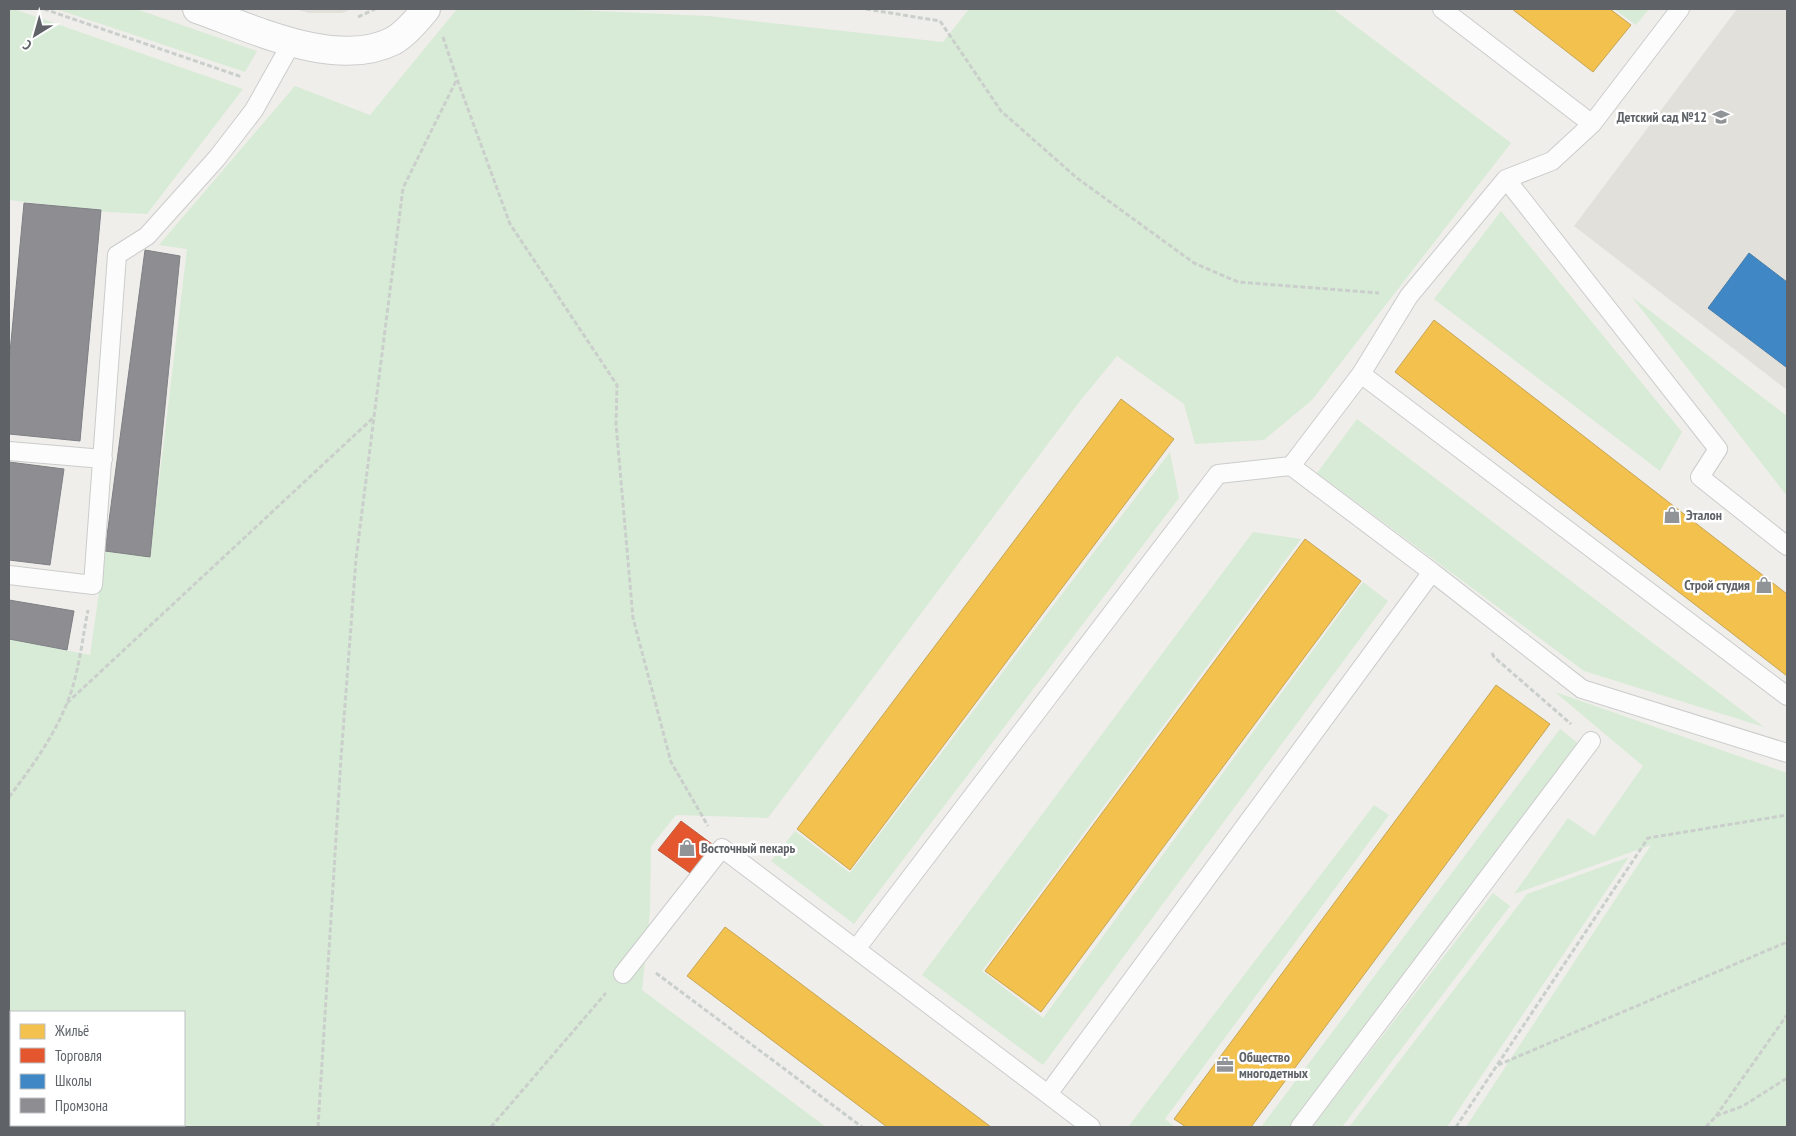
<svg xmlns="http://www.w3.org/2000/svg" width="1796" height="1136" font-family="'PT Sans Narrow',sans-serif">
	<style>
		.education { fill: #e2e0da }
		.green { fill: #d8ebd6; fill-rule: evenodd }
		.homes { fill: #f2c14e; stroke: #c6a556 }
		.shops { fill: #e4572e; stroke: #bc5b3f }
		.schools { fill: #3f88c5; stroke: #497da9 }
		.industry { fill: #8d8d92; stroke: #7f8085 }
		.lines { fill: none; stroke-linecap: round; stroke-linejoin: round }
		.lane-casing { stroke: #cbcccc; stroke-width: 20 }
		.street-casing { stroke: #cbcccc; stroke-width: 30 }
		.path { stroke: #cacfcc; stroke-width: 3; stroke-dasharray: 5 2.5; stroke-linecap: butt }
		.lane { stroke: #fdfcfc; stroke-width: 18 }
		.street { stroke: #fdfcfc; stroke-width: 28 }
		.labels { text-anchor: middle; stroke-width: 5; stroke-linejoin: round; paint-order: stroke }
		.poi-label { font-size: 14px; font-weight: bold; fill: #5f6368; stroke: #fff; text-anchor: start }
	</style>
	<rect width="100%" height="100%" fill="#efeeea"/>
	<!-- education -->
	<path class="education" d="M295 9H352L342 13H309Z
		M1737 9H1787V390L1574 226Z"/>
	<!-- green -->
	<path class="green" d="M9 9H14L243 89 147 214 109 212 9 200Z
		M56 9H136L257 51 245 72Z
		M457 9H554L708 16 943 42 969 9H1333L1511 143 1312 400 1264 440 1195 444 1184 404 1117 356 1080 401 768 818 676 815 651 846 650 911 642 990 826 1127H9V639L90 655 105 551 150 556 187 249 159 245 295 86 370 115ZM11 1012H184V1125H11Z
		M1614 9H1649L1636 25Z
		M1501 211 1682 432 1660 471 1434 299Z
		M1632 297 1787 416V496Z
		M1357 419 1764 727 1584 671 1317 473Z
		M1170 452 1179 498 854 924 771 861 795 831 850 873Z
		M1253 532 1301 539 982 971 1043 1018 1363 582 1388 601 1043 1065 922 975Z
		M1555 692 1787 773V1127H1466L1651 845 1514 894 1568 818 1594 836 1643 766Z
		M1560 729 1579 744 1293 1127H1261Z
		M1374 805 1389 815 1165 1119 1175 1127H1128Z
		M1629 857 1447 1127H1349L1527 894Z
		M1493 893 1510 906 1342 1127H1312Z"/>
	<!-- homes -->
	<path class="homes" d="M1512 9H1610L1631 25 1593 72Z
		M1434 320 1787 594V676L1395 372Z
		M1121 399 1174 439 850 870 797 829Z
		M1305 539 1361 581 1041 1012 985 971Z
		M1496 685 1550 724 1251 1127H1186L1174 1119Z
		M725 927 752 947 991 1127H887L687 976Z"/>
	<!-- shops -->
	<path class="shops" d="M681 821 716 847 693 875 658 850Z"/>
	<!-- schools -->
	<path class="schools" d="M1749 253 1787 282V365L1786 367 1708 308Z"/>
	<!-- industry -->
	<path class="industry" d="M24 203 101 210 80 441 9 434V363Z
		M145 250 180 256 150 557 105 551Z
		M9 462 64 469 50 565 9 560Z
		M9 600 74 611 67 650 9 639Z"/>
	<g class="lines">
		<!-- lane casing -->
		<g class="lane-casing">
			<path id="lane" d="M1442 9 1592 124
				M1506 179 1718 449 1700 477 1787 546
				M1361 374 1787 696
				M9 451 103 459
				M1291 466 1361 374 1409 296 1506 179 1552 161 1592 124 1680 9
				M9 575 93 585 117 255 147 236 217 158 254 110 291 44
				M856 949 1218 474 1291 466 1432 572
				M623 974 722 848 1091 1127
				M1048 1094 1432 572 1582 689 1787 753
				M1300 1127 1591 741"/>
		</g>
		<!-- street casing -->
		<g class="street-casing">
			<path id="street" d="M197 9C252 28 336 70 393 41 404 35 418 19 426 9"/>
		</g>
		<!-- path -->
		<path class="path" d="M44 9 242 77
			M866 9 940 21 1001 111 1077 178 1194 263 1238 282 1379 293
			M358 17 375 9
			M443 37 457 79 510 224 617 385 616 424 633 618 671 762 708 826
			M1492 653 1494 657 1571 724
			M67 703 374 417
			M9 797C31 768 53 738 67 703 79 674 82 640 88 610
			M656 973 862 1127
			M1498 1065 1787 942
			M1716 1116 1787 1015
			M318 1127 341 758 356 559 403 188 457 79
			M491 1127 606 993
			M1456 1127 1648 838 1787 815
			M1706 1127 1716 1116 1743 1106 1787 1078"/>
		<!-- lane -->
		<use href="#lane" class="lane"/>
		<!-- street -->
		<use href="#street" class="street"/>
	</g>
	<!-- icons -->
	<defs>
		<g id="school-bare" transform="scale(1.35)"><path d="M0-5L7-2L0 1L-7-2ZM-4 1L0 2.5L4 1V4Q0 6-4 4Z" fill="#919496" stroke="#fff" stroke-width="2.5" paint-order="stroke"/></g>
		<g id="shop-bare" transform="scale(1.35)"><path d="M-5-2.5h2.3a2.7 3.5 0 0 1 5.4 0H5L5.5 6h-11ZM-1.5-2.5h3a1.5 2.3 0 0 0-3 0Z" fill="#919496" stroke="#fff" stroke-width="2.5" paint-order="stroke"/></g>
		<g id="office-bare" transform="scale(1.35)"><path d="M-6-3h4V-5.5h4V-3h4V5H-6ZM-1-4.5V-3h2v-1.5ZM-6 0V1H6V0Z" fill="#919496" stroke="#fff" stroke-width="2.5" paint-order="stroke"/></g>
	</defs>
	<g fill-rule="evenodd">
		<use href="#school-bare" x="1721" y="117"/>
		<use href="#shop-bare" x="1672" y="515"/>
		<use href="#shop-bare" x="1764" y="585"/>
		<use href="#shop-bare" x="687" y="848"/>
		<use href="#office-bare" x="1225" y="1065"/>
	</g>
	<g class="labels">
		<!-- poi labels -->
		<g class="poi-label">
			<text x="1707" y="122" text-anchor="end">Детский сад №12</text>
			<text x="1686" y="520">Эталон</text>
			<text x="1750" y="590" text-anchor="end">Строй студия</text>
			<text x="701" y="853">Восточный пекарь</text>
			<text x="1239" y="1062">Общество<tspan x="1239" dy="16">многодетных</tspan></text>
		</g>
	</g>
	<!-- border -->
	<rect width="1796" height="1136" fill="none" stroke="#5f6368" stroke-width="20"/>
	<!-- legend -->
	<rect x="10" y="1011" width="175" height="115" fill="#ffffff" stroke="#bfc1c3"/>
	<rect x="20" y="1024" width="25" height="15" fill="#f2c14e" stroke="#bfc1c3"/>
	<text x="55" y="1036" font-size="15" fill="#5f6368">Жильё</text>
	<rect x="20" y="1048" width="25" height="15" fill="#e4572e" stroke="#bfc1c3"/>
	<text x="55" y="1061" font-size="15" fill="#5f6368">Торговля</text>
	<rect x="20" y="1074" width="25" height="15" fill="#3f88c5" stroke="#bfc1c3"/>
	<text x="55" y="1086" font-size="15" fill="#5f6368">Школы</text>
	<rect x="20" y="1098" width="25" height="15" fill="#8d8d92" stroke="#bfc1c3"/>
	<text x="55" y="1111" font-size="15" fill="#5f6368">Промзона</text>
	<!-- north arrow -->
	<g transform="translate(35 35) rotate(217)" stroke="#ffffff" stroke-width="4" paint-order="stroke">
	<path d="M0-4L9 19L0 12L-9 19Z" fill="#5f6368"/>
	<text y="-8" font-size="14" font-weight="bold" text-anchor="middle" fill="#5f6368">С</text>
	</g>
</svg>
